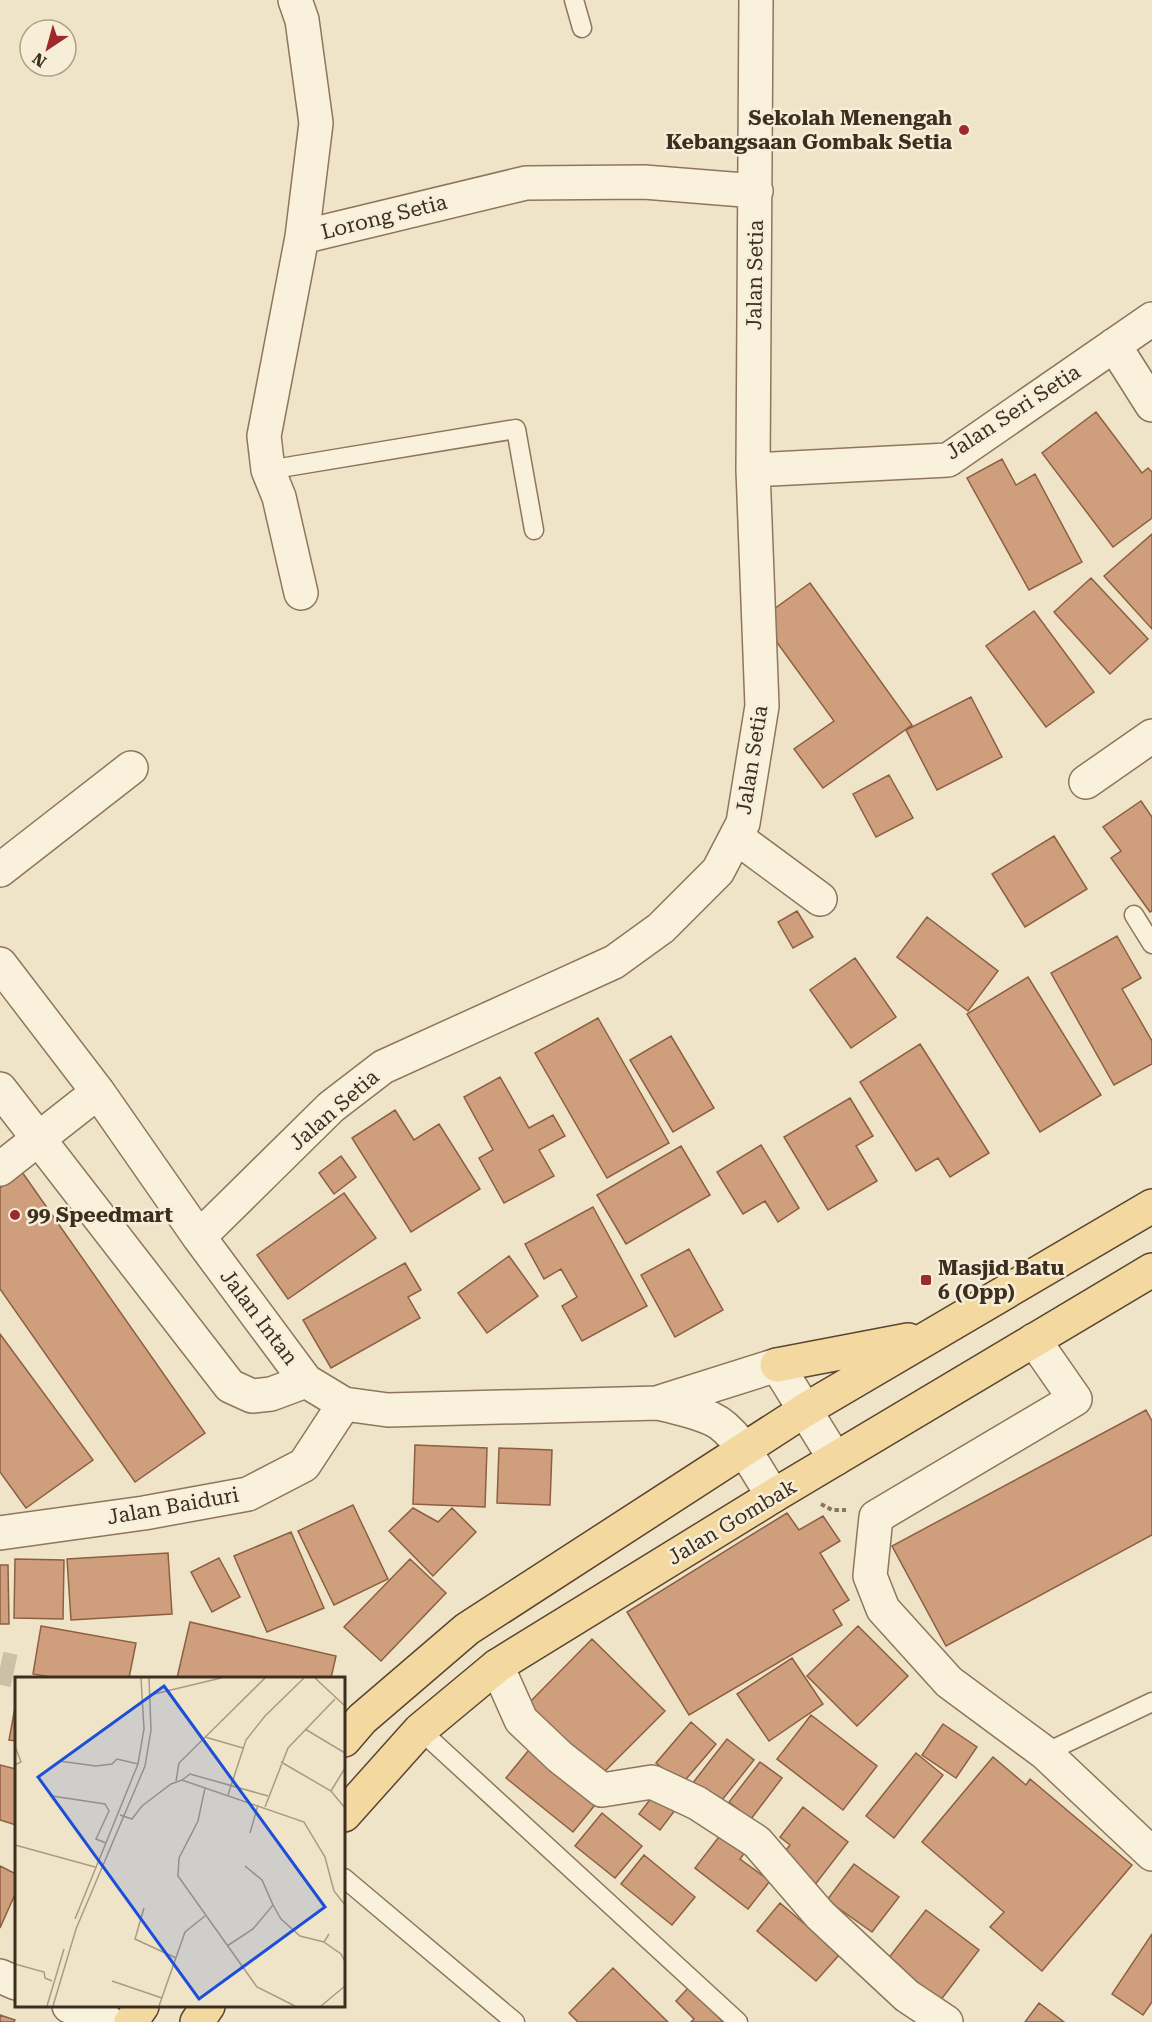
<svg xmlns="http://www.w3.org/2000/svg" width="1152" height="2022" font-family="'Roboto Serif',serif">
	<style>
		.building { fill: #cf9f7d; stroke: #8d5f41; stroke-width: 1.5 }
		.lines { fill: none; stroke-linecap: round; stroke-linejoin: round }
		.minor-tunnel { stroke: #ccc0a6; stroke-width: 33; stroke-dasharray: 33 16; stroke-linecap: butt }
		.service-casing { stroke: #8d765c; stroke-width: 21 }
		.minor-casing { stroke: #8d765c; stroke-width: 36 }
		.primary-casing { stroke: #5b4430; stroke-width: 36 }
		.path { stroke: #8d765c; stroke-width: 4; stroke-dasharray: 4.5 3; stroke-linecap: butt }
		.service { stroke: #faf1dc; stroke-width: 18 }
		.minor { stroke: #faf1dc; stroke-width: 33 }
		.primary { stroke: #f3d9a0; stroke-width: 33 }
		.poi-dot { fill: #9e2a2b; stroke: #f7eed8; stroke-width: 2 }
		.labels { text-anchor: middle; stroke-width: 5; stroke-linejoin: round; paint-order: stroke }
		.poi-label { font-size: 21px; font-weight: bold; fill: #3d2e20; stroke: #f7eed8; text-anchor: start }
		.street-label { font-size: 21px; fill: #3d2e20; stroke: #f7eed8 }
		.inset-road { fill: none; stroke: #a89b85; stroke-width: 1.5 }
		.view { fill: #1d4ed8; fill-opacity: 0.15; stroke: #1d4ed8; stroke-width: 3 }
		.inset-edge { fill: none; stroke: #3d2e20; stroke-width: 3 }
	</style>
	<rect width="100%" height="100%" fill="#f0e4c8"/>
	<!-- building -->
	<path class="building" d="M1096 412 1142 473 1148 468 1152 472V518L1113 547 1042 453Z
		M1002 459 1016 485 1035 474 1082 562 1029 590 967 478Z
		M1152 534V629L1104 576Z
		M1091 578 1148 639 1110 674 1054 612Z
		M810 583 912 725 823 788 794 749 834 721 760 619Z
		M1034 611 1094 692 1046 727 986 646Z
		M971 697 1002 757 937 790 906 730Z
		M889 775 913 818 876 837 853 794Z
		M1141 801 1152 817V911L1150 912 1111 858 1121 851 1103 827Z
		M1054 836 1087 889 1025 927 992 874Z
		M797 911 813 937 793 948 778 922Z
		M927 917 998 971 968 1011 897 957Z
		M1117 936 1141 978 1122 989 1152 1041V1064L1114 1085 1051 973Z
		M855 958 896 1017 851 1048 810 990Z
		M1028 977 1101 1095 1040 1132 967 1014Z
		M598 1018 669 1143 607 1178 535 1053Z
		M671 1036 714 1108 673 1132 630 1060Z
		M920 1044 989 1153 950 1177 938 1158 916 1171 860 1082Z
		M500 1077 529 1128 553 1115 565 1136 539 1150 554 1176 504 1203 479 1158 493 1150 464 1097Z
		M850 1098 873 1136 856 1146 877 1181 828 1210 784 1137Z
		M395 1110 414 1140 439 1124 480 1189 411 1232 352 1138Z
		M761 1145 799 1208 778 1222 765 1201 743 1214 717 1172Z
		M681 1146 710 1195 626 1244 597 1195Z
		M341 1156 356 1177 334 1194 319 1173Z
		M22 1172 205 1433 135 1482 0 1289V1188Z
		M344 1193 376 1238 288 1299 257 1255Z
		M593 1207 647 1306 582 1341 562 1306 577 1297 561 1269 544 1279 525 1244Z
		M689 1249 723 1310 675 1337 641 1275Z
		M509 1256 538 1296 487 1333 458 1293Z
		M405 1263 421 1290 408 1297 420 1318 331 1368 303 1320Z
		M0 1334 93 1460 26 1508 0 1472Z
		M1146 1410 1152 1421V1535L946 1646 892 1546Z
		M415 1445 487 1448 485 1507 413 1504Z
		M499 1448 552 1450 550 1505 497 1503Z
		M353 1505 388 1579 334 1605 298 1531Z
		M413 1508 438 1522 452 1508 476 1532 433 1576 389 1531Z
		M787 1513 799 1530 823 1516 840 1541 820 1553 849 1600 833 1610 842 1625 689 1715 627 1612Z
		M291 1532 324 1608 267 1632 234 1556Z
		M168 1553 172 1614 71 1620 67 1559Z
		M219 1558 240 1597 212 1612 191 1572Z
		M15 1559 64 1560 63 1619 14 1618Z
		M410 1559 446 1593 381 1661 344 1627Z
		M0 1565H8L9 1624H0Z
		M190 1622 336 1656 331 1678H177Z
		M41 1626 136 1643 129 1678H57L33 1674Z
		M858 1626 908 1676 857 1726 807 1676Z
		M592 1639 665 1711 597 1779 525 1707Z
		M792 1658 823 1704 769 1741 737 1694Z
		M16 1702V1741L9 1740Z
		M811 1715 877 1766 843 1810 777 1759Z
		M691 1722 716 1744 681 1785 656 1763Z
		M943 1724 977 1747 956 1778 922 1755Z
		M727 1739 754 1760 718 1805 692 1784Z
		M533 1745 599 1800 573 1832 506 1778Z
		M916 1753 943 1775 894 1838 866 1816Z
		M993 1757 1026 1785 1030 1779 1132 1865 1042 1971 990 1927 1004 1912 922 1842Z
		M760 1762 782 1778 751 1819 729 1802Z
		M0 1765 16 1769V1825L0 1820Z
		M658 1789 679 1805 660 1830 639 1814Z
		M803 1807 848 1842 814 1886 779 1859 790 1845 780 1837Z
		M602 1813 642 1846 615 1878 575 1846Z
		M725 1829 749 1847 740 1859 770 1881 748 1909 695 1868Z
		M644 1855 695 1897 672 1925 621 1884Z
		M854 1864 899 1897 872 1932 827 1900Z
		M0 1866 16 1874V1892L0 1928Z
		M780 1903 840 1954 816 1981 757 1931Z
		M926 1910 979 1950 940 2001 887 1960Z
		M1152 1934V2002L1143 2015 1112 1994Z
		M613 1968 668 2022H578L569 2013Z
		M689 1987 723 2022H691L694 2019 676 2001Z
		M1039 2003 1064 2022H1025Z
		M0 2015 15 2020 14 2022H0Z"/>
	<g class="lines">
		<!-- minor-tunnel -->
		<path class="minor-tunnel" d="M0 1668 14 1671"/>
		<!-- service casing -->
		<g class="service-casing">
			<path id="service" d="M574 0 582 28
				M268 470 516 429 534 530
				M1134 915 1152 944
				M420 1730 738 2022
				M1045 1753 1152 1702
				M344 1878 515 2022"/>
		</g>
		<!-- minor casing -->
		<g class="minor-casing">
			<path id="minor" d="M295 0 302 20 316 123 302 237
				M1114 345 1152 405
				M753 470 948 460 1152 319
				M301 593 279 497 268 470 264 436 302 237 526 183 644 182 756 191
				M1086 782 1152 736
				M736 837 820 899
				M0 870 131 768
				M0 964 98 1092 199 1237 306 1381 344 1404 388 1410 658 1403C676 1407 695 1411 712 1419 737 1430 758 1473 773 1496
				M0 1089 230 1386 252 1396 271 1394 306 1381
				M0 1169 98 1092
				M199 1237 331 1107 383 1067 614 962 661 928 718 871 743 823 762 706 753 470 756 0
				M1034 1340 1075 1399 876 1517 870 1576 883 1609 949 1682 1045 1753 1152 1854
				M660 1402 777 1365 835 1459
				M0 1533 144 1513 248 1494 304 1465 344 1404
				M497 1666 521 1720 560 1757 602 1790 652 1782 697 1803 757 1842 820 1915 907 1996 946 2022
				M0 1976 16 1983
				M69 2006 108 2022"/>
		</g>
		<!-- primary casing -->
		<g class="primary-casing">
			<path id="primary" d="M777 1365 908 1340
				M344 1740 362 1719 467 1629 805 1410 1152 1206
				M344 1815 420 1730 497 1666 773 1496 1152 1270
				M131 2022 142 2006
				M197 2022 208 2006"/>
		</g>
		<!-- path -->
		<path class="path" d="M821 1504 832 1510H846"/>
		<!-- service -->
		<use href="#service" class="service"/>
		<!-- minor -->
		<use href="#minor" class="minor"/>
		<!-- primary -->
		<use href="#primary" class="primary"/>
	</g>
	<!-- markers -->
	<g class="poi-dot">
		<circle cx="964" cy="130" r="6"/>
		<circle cx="15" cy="1215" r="6"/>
		<rect x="920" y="1274" width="12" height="12" rx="3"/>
	</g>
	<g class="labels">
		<!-- poi labels -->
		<g class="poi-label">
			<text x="952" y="125" text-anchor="end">Sekolah Menengah<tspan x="952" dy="24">Kebangsaan Gombak Setia</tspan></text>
			<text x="27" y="1222">99 Speedmart</text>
			<text x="938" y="1275">Masjid Batu<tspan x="938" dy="24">6 (Opp)</tspan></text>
		</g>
		<!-- street labels -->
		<g class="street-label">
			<text transform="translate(384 217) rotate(-14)" y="7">Lorong Setia</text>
			<text transform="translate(755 275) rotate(-89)" y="7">Jalan Setia</text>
			<text transform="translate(1013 412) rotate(-33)" y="7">Jalan Seri Setia</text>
			<text transform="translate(752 760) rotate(-81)" y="7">Jalan Setia</text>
			<text transform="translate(334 1110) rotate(-41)" y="7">Jalan Setia</text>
			<text transform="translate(259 1317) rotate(53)" y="7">Jalan Intan</text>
			<text transform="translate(173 1506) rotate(-10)" y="7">Jalan Baiduri</text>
			<text transform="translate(732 1522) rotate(-31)" y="7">Jalan Gombak</text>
		</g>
	</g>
	<!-- overview -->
	<g transform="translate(15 1677)">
		<rect width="330" height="330" fill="#f0e4c8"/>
		<path class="inset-road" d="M300 1 330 29M135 18 206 1M290 52 330 76M190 60 228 71M0 69 6 85 0 88M44 84 81 89 97 87 102 82 123 87M266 85 316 114 330 131M167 103 175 97 253 119M161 104 164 86 250 1M190 111 183 144 164 181 163 199 242 310 280 329M316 114 330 91M213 118 231 63 250 39 289 1M37 119 90 127 94 134 81 162 91 166M250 130 273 71 320 22M105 138 117 142 127 129 156 107 167 103 289 145 310 180 319 214 330 228M235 156 243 128M0 168 80 190M258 228 266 242 285 259 309 265M129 231 120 262 161 281M60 242 123 87 129 52 126 1M314 257 309 265 326 277 330 285M212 269 238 252 258 228 247 203 230 189M0 287 29 295 30 301 37 304M97 304 147 321M32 329 49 272M38 329 61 252 130 89 136 53 134 1M144 329 170 255 190 239M306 329 330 309"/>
		<path class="view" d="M149 9 310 230 184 322 23 100Z"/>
		<rect width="330" height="330" class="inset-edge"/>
	</g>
	<!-- north arrow -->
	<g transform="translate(48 48) rotate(216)"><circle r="28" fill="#f7eed8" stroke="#ada18e" stroke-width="1.5"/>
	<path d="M0-4.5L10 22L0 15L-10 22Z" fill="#9e2a2b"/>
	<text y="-9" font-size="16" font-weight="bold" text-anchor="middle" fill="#3d2e20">N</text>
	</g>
</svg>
